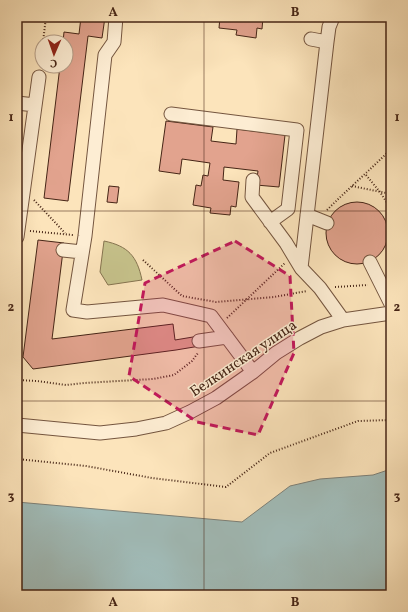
<svg xmlns="http://www.w3.org/2000/svg" width="408" height="612" font-family="Vollkorn,serif">
	<style>
		.green { fill: #c6c28b; stroke: #867450 }
		.water { fill: #a1bcb9; stroke: #7d8078 }
		.building { fill: #e2a38e; stroke: #462516 }
		.lines { fill: none; stroke-linecap: round; stroke-linejoin: round }
		.minor-casing { stroke: #74553f; stroke-width: 15 }
		.path { stroke: #462516; stroke-width: 2; stroke-dasharray: 1 2; stroke-linecap: butt }
		.minor { stroke: #fdedd3; stroke-width: 13 }
		.marked { fill: #c2185b; fill-opacity: 0.2; stroke: #c2185b; stroke-width: 3; stroke-dasharray: 8 5; stroke-linejoin: round }
		.grid { fill: none; stroke: #462516; stroke-width: 1; stroke-opacity: 0.55 }
		.labels { text-anchor: middle; stroke-width: 3; stroke-linejoin: round; paint-order: stroke }
		.street-label { font-size: 15px; fill: #462516; stroke: #fdedd3 }
		.neatline { fill: none; stroke: #462516; stroke-width: 1.5 }
		.grid-label { font-size: 13px; text-anchor: middle; font-weight: bold; fill: #462516 }
	</style>
	<rect width="100%" height="100%" fill="#fce4bb"/>
	<filter id="stains"><feTurbulence type="fractalNoise" baseFrequency=".005" numOctaves="4"/><feColorMatrix values="0 0 0 0 .2 0 0 0 0 .09 0 0 0 0 .02 0 0 0 .5 -.17"/></filter>
	<radialGradient id="worn" r=".72"><stop offset=".6" stop-color="#630" stop-opacity="0"/><stop offset="1" stop-color="#630" stop-opacity=".3"/></radialGradient>
	<!-- green -->
	<path class="green" d="M104 241C128 246 137 256 142 280L108 285 100 272Z"/>
	<!-- water -->
	<path class="water" d="M391 469V595H26L17 593V502L242 522 290 486 320 479 373 475Z"/>
	<!-- building -->
	<path class="building" d="M81 17H105L102 38 88 36 68 201 44 198 60 66H66V42H63L64 32 79 34Z
		M220 17H263L262 29 257 28 256 38 236 35 237 30 219 28Z
		M166 121 213 127 211 141 236 144 237 129 285 135 279 187 256 185 258 171 224 167 223 180 239 182 236 207 231 206 230 215 210 213 211 208 193 205 196 185 201 186 203 175 208 176 210 163 182 159 180 174 159 171Z
		M109 186 119 187 117 203 107 202Z
		M326 233a31 31 0 1 1 62 0a31 31 0 1 1-62 0Z
		M38 240 64 243 52 339 173 324 175 340 199 336 200 346 176 350 33 369 23 357Z"/>
	<g class="lines">
		<!-- minor casing -->
		<g class="minor-casing">
			<path id="minor" d="M116 17 114 42 105 55 85 236 73 310 87 312 163 305 211 316 253 372
				M333 17 329 27 327 42 301 268 320 288 343 320
				M311 39 327 42
				M17 103 35 105
				M171 114 297 130 288 209 270 222
				M253 180 252 197 286 243 301 268
				M307 215 327 223
				M17 237 39 77
				M63 250 82 252
				M370 262 391 304
				M199 341 227 337
				M17 425 100 433 136 429 166 423 190 412 216 398 253 372 276 353 300 338 321 327 343 320 391 313"/>
		</g>
		<!-- path -->
		<path class="path" d="M43 42 46 17
			M41 67 42 54
			M366 175 380 192 391 209
			M352 186 391 194
			M34 200 65 233
			M327 210C348 189 370 170 391 149
			M30 231 73 235
			M143 260 182 296 216 302 274 297 307 291
			M335 287 368 285
			M227 318 285 263
			M17 380 37 381 66 385 84 383 153 379 174 375 192 361 198 353
			M17 459 86 466 152 478 226 487 270 453 358 421 391 420"/>
		<!-- minor -->
		<use href="#minor" class="minor"/>
	</g>
	<!-- marked area -->
	<path class="marked" d="M235 241 290 276 294 353 258 435 197 422 129 376 145 283Z"/>
	<!-- grid -->
	<path class="grid" d="M204 17V595M17 211H391M17 401H391"/>
	<g class="labels">
		<!-- street labels -->
		<g class="street-label">
			<text transform="translate(243 358) rotate(-34)" y="5">Белкинская улица</text>
		</g>
	</g>
	<!-- margin -->
	<rect width="408" height="612" fill="none" stroke="#fce4bb" stroke-width="44"/>
	<!-- north arrow -->
	<g transform="translate(54 54) rotate(182)"><circle r="19" fill="#fdedd3" stroke="#b49d87"/>
	<path d="M0-3L7 15L0 10L-7 15Z" fill="#8f2418"/>
	<text y="-6" font-size="11" font-weight="bold" text-anchor="middle" fill="#462516">С</text>
	</g>
	<rect x="22" y="22" width="364" height="568" class="neatline"/>
	<g class="grid-label">
		<text x="113" y="16">A</text>
		<text x="295" y="16">B</text>
		<text x="11" y="121">1</text>
		<text x="397" y="121">1</text>
		<text x="11" y="311">2</text>
		<text x="397" y="311">2</text>
		<text x="11" y="500">3</text>
		<text x="397" y="500">3</text>
		<text x="113" y="606">A</text>
		<text x="295" y="606">B</text>
	</g>
	<rect width="100%" height="100%" filter="url(#stains)"/>
	<rect width="100%" height="100%" fill="url(#worn)"/>
</svg>
